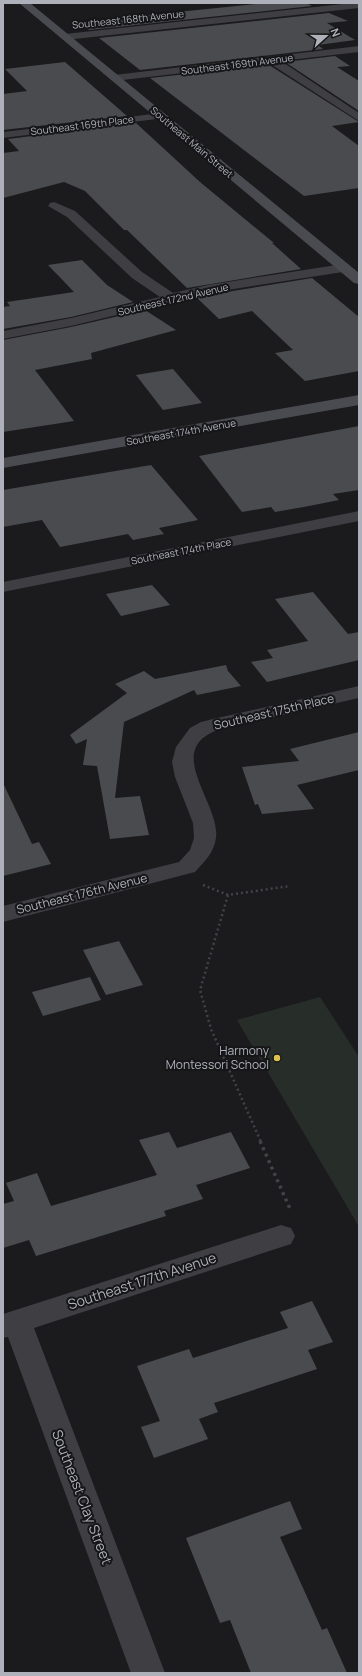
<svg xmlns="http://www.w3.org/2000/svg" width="362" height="1676" font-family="Manrope,sans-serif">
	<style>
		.green { fill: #272e29 }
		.building { fill: #4a4b4e }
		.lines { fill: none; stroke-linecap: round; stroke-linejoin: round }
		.path-far1 { stroke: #424348; stroke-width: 2.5; stroke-dasharray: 2 3; stroke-linecap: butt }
		.path { stroke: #424348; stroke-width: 3.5; stroke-dasharray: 3 4; stroke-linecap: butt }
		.street { fill: #3e3e43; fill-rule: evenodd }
		.secondary { fill: #4a4b51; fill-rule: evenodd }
		.poi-dot { fill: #dec051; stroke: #161618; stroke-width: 1.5 }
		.labels { text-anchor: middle; stroke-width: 4; stroke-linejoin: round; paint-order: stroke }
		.far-street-label { font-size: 10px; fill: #afb1ba; stroke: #161618 }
		.street-label { font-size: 12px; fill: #afb1ba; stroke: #161618 }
		.poi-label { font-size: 12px; fill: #afb1ba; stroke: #161618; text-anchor: end }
		.near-street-label { font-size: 14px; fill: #afb1ba; stroke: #161618 }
	</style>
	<rect width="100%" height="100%" fill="#1b1b1d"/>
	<!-- green -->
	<path class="green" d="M320 997 359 1057 358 1225 237 1020Z"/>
	<!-- building -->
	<path class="building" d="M266 3H306L312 6 89 30 79 22Z
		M329 13 348 21 327 23 355 40 318 45 323 49 140 70 99 38Z
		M335 56 350 66 337 67 359 81V111L285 62Z
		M65 62 127 116 3 130V94L27 91 5 69Z
		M269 65 359 122 332 126 359 146V188L304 196 150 78Z
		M136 123 200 182 274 243H272L301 269 187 288 127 230H124L85 191 64 182 3 198V153L19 151 8 139Z
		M82 260 107 285 133 302 71 317 3 329V307L10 306 7 302 74 292 48 265Z
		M312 278 359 317V371L305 381 275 353 293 350 252 311 219 319 196 297Z
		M145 310 176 330 91 353 92 359 35 370 74 421 3 432V340L71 327Z
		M173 369 202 403 163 410 136 375Z
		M359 426V490L333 494 339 500 309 506 275 512 271 507 242 512 199 456Z
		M151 465 198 520 159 528 164 534 133 540 128 534 60 547 42 520 3 527V490Z
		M152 585 170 605 121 616 106 594Z
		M313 592 348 634 359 632V660L267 682 251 662 273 658 267 650 308 641 275 599Z
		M226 665 228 671 241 686 197 695 194 690 124 722 115 798 140 796 149 835 110 839 97 766 83 765 87 739 76 744 70 735 127 693 115 684 144 671 155 679Z
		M359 732V770L297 785 314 809 262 814 258 804 255 805 242 767 299 761 290 749Z
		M3 783 32 844 39 842 51 864 3 876Z
		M119 941 143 985 106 995 83 950Z
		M90 977 101 1000 43 1016 32 992Z
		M169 1132 177 1148 231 1132 250 1168 196 1185 203 1199 164 1211 166 1216 36 1256 29 1240 3 1248V1204L14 1201 6 1183 37 1173 51 1206 157 1175 139 1140Z
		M312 1301 333 1342 308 1350 317 1369 214 1403 218 1412 199 1419 208 1439 154 1458 141 1427 160 1421 137 1366 189 1349 193 1358 288 1328 280 1312Z
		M290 1501 302 1529 280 1537 322 1630 327 1628 347 1673H251L230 1620 220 1623 186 1538Z"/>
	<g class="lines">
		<!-- path-far1 -->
		<path class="path-far1" d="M203 885 228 895 290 886
			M228 895 200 990 211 1029 261 1142"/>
		<!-- path -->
		<path class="path" d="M260 1141 291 1211"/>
		<!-- street -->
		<path class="street" d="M352 3H359V8L65 40 60 37 65 34Z
			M359 46V52L281 61 359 113V121L269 63 114 81 109 78 114 75Z
			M161 113 166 116 165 118 3 138V132Z
			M54 202 75 211 142 272 173 293 208 285 343 264 348 265 350 268 348 271 343 272 208 293 71 326 3 339V331L71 318 160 297 132 278 67 217 48 206 50 203Z
			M359 511V521L3 592V582Z
			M359 686V698L221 729C160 748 221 803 216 838 214 853 204 862 195 872L3 922V906L179 862 190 850 194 838 193 823 175 777 172 762 176 747 190 728 201 722 213 719Z
			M281 1225 291 1228 295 1236 291 1244 34 1328 165 1673H131L8 1337 3 1338V1314Z"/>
		<!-- secondary -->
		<path class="secondary" d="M19 3H30L359 273V284L354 283Z
			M359 395V405L3 468V458Z"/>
	</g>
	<!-- markers -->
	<circle class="poi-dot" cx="277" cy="1058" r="4"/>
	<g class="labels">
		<!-- far-street labels -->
		<g class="far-street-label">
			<text transform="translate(128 19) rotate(-6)" y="4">Southeast 168th Avenue</text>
			<text transform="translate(237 64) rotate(-7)" y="4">Southeast 169th Avenue</text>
			<text transform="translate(82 125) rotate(-7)" y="4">Southeast 169th Place</text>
			<text transform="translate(192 142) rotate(40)" y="4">Southeast Main Street</text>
			<text transform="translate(173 299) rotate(-13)" y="4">Southeast 172nd Avenue</text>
			<text transform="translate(181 432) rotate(-10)" y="4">Southeast 174th Avenue</text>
			<text transform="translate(181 551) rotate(-11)" y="4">Southeast 174th Place</text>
		</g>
		<!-- street labels -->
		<g class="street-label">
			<text transform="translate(274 712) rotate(-13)" y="4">Southeast 175th Place</text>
			<text transform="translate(82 894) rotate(-14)" y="4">Southeast 176th Avenue</text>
		</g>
		<!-- poi labels -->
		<g class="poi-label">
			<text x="269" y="1055">Harmony<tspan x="269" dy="14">Montessori School</tspan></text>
		</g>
		<!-- near-street labels -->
		<g class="near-street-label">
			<text transform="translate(142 1281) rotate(-18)" y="5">Southeast 177th Avenue</text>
			<text transform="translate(82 1497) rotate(69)" y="5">Southeast Clay Street</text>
		</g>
	</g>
	<!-- border -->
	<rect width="362" height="1676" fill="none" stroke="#afb1ba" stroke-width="8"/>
	<!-- north arrow -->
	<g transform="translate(326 36) rotate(69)" stroke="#161618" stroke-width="3" paint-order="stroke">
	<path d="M0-3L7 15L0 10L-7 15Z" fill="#afb1ba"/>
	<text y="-6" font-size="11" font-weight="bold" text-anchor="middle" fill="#afb1ba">N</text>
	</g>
</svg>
